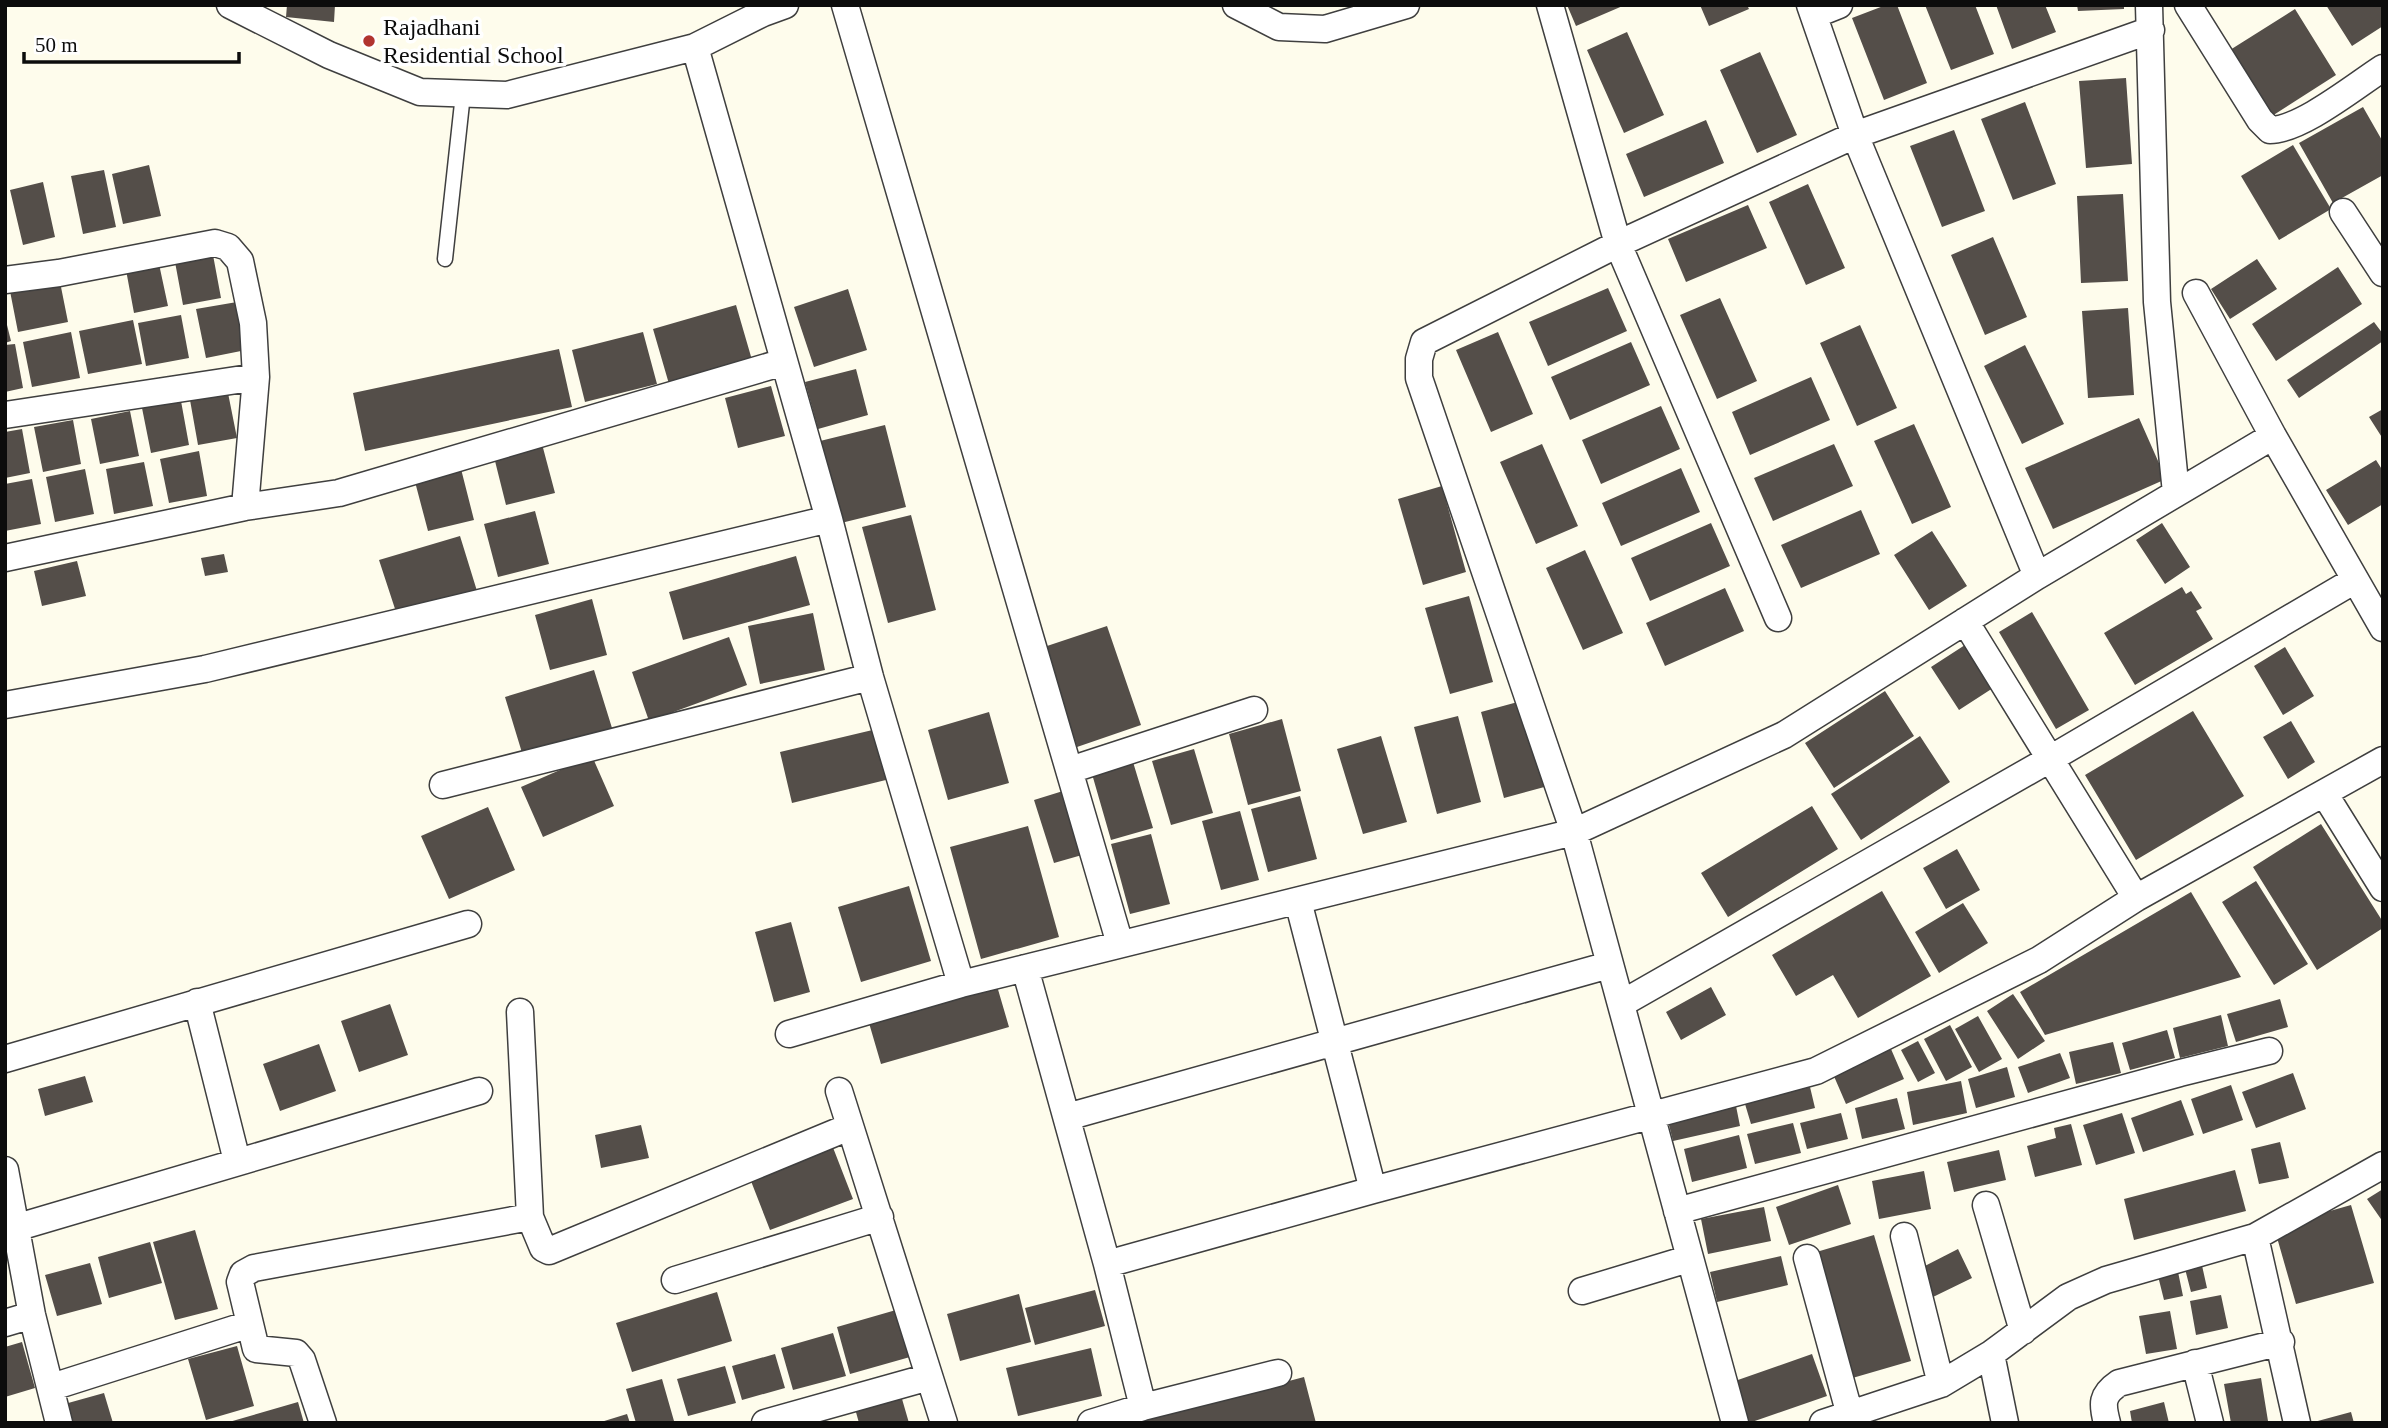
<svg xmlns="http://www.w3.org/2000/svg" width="2388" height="1428" font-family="Georgia,serif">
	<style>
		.building { fill: #544e49 }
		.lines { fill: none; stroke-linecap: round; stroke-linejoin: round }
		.lane-casing { stroke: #3f3f3f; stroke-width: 17 }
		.street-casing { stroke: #3f3f3f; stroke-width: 29 }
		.lane { stroke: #fff; stroke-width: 14 }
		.street { stroke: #fff; stroke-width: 26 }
		.poi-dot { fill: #b1342f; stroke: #fff; stroke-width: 2.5 }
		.labels { text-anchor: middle; stroke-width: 7; stroke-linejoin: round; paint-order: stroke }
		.poi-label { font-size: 24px; fill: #0c0c0c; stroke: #fff; text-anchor: start }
	</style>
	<rect width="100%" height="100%" fill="#fefcec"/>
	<!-- building -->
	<path class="building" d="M287 5H335L334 22 286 17Z
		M1567 5H1625L1576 26Z
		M1700 5H1747L1749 9 1709 26Z
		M1886 5H1897L1927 83 1884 100 1852 18Z
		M1925 5H1975L1994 54 1951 70Z
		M1996 5H2045L2056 32 2012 49Z
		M2077 5H2124V9L2078 11Z
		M2326 5H2383V26L2352 46Z
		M2295 9 2336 75 2272 116 2230 50Z
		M1627 32 1664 115 1624 133 1587 50Z
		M1760 52 1797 135 1757 153 1720 70Z
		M2126 78 2132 164 2086 168 2079 81Z
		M2025 102 2056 184 2013 200 1981 119Z
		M2363 107 2383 142V175L2333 203 2299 143Z
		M1706 120 1724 163 1644 197 1626 154Z
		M1954 130 1985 211 1942 227 1910 146Z
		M2293 145 2331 209 2279 240 2241 176Z
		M149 165 161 216 123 224 112 174Z
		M104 170 116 227 83 234 71 176Z
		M43 182 55 237 23 245 10 190Z
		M1808 184 1845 268 1806 285 1769 202Z
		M2123 194 2128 281 2081 283 2077 196Z
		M1748 205 1767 248 1686 282 1668 239Z
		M1993 237 2027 317 1985 335 1951 255Z
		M213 255 221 298 183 305 175 262Z
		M2257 259 2277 289 2230 319 2211 289Z
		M159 264 168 306 134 313 126 270Z
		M2338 267 2362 304 2276 361 2252 324Z
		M59 277 68 322 18 332 9 286Z
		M1608 288 1627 331 1548 366 1529 322Z
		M848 289 867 350 814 367 794 307Z
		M1720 298 1757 381 1717 399 1680 315Z
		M237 302 246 350 206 358 196 309Z
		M736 305 752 360 669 384 653 329Z
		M2128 308 2134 395 2088 398 2082 311Z
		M181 315 189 358 146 366 138 323Z
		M5 317 11 341 5 343Z
		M133 320 142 364 88 374 79 331Z
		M2374 322 2383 334V341L2299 398 2287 380Z
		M1860 325 1897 408 1857 426 1820 343Z
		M71 332 80 378 32 387 23 342Z
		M643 332 657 384 585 402 572 350Z
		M1498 332 1533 414 1491 432 1456 350Z
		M1631 342 1650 385 1570 420 1551 377Z
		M15 344 23 388 5 392V345Z
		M2025 345 2064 424 2022 444 1984 366Z
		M559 349 572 407 365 451 353 393Z
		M856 369 868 415 818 429 805 382Z
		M1811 377 1830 420 1750 455 1732 412Z
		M771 386 785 436 738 448 725 398Z
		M228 393 237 438 198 445 190 400Z
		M181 401 189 445 151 453 142 408Z
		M1661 406 1680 449 1601 484 1582 440Z
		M2383 409V439L2369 417Z
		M130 411 139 456 100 464 91 419Z
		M2139 418 2166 479 2053 529 2025 468Z
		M73 420 81 464 43 472 34 427Z
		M1914 424 1951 507 1912 524 1874 441Z
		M885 425 906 507 837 524 816 442Z
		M22 429 30 473 5 478V432Z
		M542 444 555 493 506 505 494 457Z
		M1542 444 1578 526 1536 544 1500 462Z
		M1834 444 1853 486 1773 521 1754 478Z
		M199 451 207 496 169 503 160 459Z
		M2376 460 2383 471V504L2348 525 2326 490Z
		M144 462 153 506 114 514 106 469Z
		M460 465 474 520 428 531 414 478Z
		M1681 468 1700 512 1621 546 1602 503Z
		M85 469 94 514 55 522 46 477Z
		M32 479 41 524 5 531V484Z
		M1442 486 1466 572 1423 585 1398 499Z
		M1861 510 1880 554 1801 588 1781 545Z
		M535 511 549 564 498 577 484 524Z
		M911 515 936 610 888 623 862 527Z
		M1711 523 1730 566 1650 601 1631 558Z
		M2162 523 2190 567 2165 584 2136 540Z
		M1932 531 1967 586 1929 610 1894 555Z
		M460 536 477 591 397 615 379 560Z
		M1585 550 1623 633 1583 650 1546 568Z
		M224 554 228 572 205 576 201 558Z
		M796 556 810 605 683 640 669 592Z
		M77 561 86 596 42 606 34 571Z
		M2182 587 2186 594 2191 591 2202 608 2196 611 2213 639 2135 685 2104 633Z
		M1725 588 1744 631 1665 666 1646 623Z
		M1469 596 1493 682 1450 694 1425 608Z
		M592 599 607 655 550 670 535 615Z
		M2032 612 2089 710 2056 729 1999 632Z
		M813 613 825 670 760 684 748 626Z
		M1107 626 1141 725 1077 747 1044 647Z
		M729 637 747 685 649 721 632 672Z
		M1965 645 1993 688 1959 710 1931 667Z
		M2285 647 2314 696 2283 715 2254 666Z
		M594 670 612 728 523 756 505 697Z
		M1885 691 1914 736 1834 788 1805 743Z
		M1525 700 1548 786 1504 798 1481 712Z
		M2193 711 2244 796 2136 860 2085 775Z
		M989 712 1009 783 948 800 928 730Z
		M1458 716 1481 802 1437 814 1414 727Z
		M1282 719 1301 791 1248 805 1229 734Z
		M2291 721 2315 762 2288 779 2263 737Z
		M881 728 894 778 792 803 780 752Z
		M1381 736 1407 822 1363 834 1337 749Z
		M1920 736 1950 782 1861 840 1831 794Z
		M1194 749 1213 813 1171 825 1152 761Z
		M592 756 614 806 543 837 521 787Z
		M1133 762 1153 828 1111 840 1092 774Z
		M1063 791 1082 855 1054 863 1034 800Z
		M1300 796 1317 859 1268 872 1251 809Z
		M1812 806 1838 849 1728 917 1701 873Z
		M488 807 515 870 449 899 421 836Z
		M1240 811 1259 880 1221 890 1202 821Z
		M2321 824 2383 922V928L2317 970 2253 867Z
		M1028 826 1059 937 981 959 950 847Z
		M1151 834 1170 904 1130 914 1111 844Z
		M1957 849 1980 890 1946 909 1923 868Z
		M2256 881 2308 964 2274 985 2222 902Z
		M909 886 931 961 861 982 838 907Z
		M1882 891 1931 976 1858 1018 1833 975 1796 996 1772 955Z
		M2191 892 2241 977 2045 1035 2020 992Z
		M1963 903 1988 943 1939 973 1915 932Z
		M791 922 810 992 774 1002 755 932Z
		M997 986 1009 1027 881 1064 869 1023Z
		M1711 987 1726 1015 1681 1040 1666 1012Z
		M2013 994 2045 1041 2018 1059 1987 1011Z
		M2280 999 2288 1027 2236 1042 2227 1014Z
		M390 1004 408 1055 359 1072 341 1021Z
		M2221 1015 2228 1046 2180 1058 2173 1028Z
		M1978 1016 2002 1059 1979 1072 1955 1029Z
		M1950 1025 1972 1067 1946 1081 1924 1039Z
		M2167 1030 2175 1058 2130 1070 2122 1043Z
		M1918 1041 1935 1073 1918 1082 1901 1050Z
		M2113 1042 2121 1073 2076 1084 2069 1052Z
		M319 1044 336 1091 280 1111 263 1064Z
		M1891 1049 1904 1079 1846 1104 1833 1074Z
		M2060 1053 2070 1078 2028 1093 2018 1067Z
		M2007 1067 2015 1097 1976 1108 1968 1079Z
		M2293 1073 2306 1109 2256 1128 2242 1092Z
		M85 1076 93 1102 45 1116 38 1089Z
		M1961 1081 1967 1113 1913 1125 1907 1092Z
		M2231 1085 2243 1120 2203 1134 2191 1099Z
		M1810 1087 1815 1108 1751 1124 1745 1104Z
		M1897 1098 1905 1129 1862 1139 1855 1108Z
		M2181 1100 2194 1135 2143 1152 2131 1118Z
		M1736 1106 1740 1126 1673 1141 1668 1121Z
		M1841 1113 1848 1139 1807 1149 1800 1123Z
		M2122 1113 2135 1153 2096 1165 2083 1125Z
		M1793 1123 1801 1153 1755 1164 1747 1134Z
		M2071 1124 2082 1165 2035 1177 2027 1146 2056 1138 2054 1128Z
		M641 1125 649 1158 601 1168 595 1135Z
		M1739 1135 1747 1168 1692 1182 1684 1149Z
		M2280 1142 2289 1178 2259 1184 2251 1149Z
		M832 1145 853 1199 770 1230 749 1176Z
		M1999 1150 2006 1180 1954 1192 1947 1162Z
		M2235 1170 2246 1211 2134 1240 2124 1199Z
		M1924 1171 1931 1209 1879 1219 1872 1181Z
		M1838 1185 1851 1224 1789 1245 1776 1207Z
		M2383 1189V1222L2367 1199Z
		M2351 1205 2374 1283 2296 1304 2274 1227Z
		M1764 1207 1771 1241 1708 1254 1701 1219Z
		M195 1230 218 1309 175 1320 153 1242Z
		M1874 1235 1911 1361 1849 1379 1813 1253Z
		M150 1242 162 1283 109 1298 98 1257Z
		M1958 1249 1972 1278 1933 1297 1919 1269Z
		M1781 1256 1788 1285 1717 1302 1710 1272Z
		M2201 1261 2207 1288 2191 1292 2184 1265Z
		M90 1263 102 1304 57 1316 45 1275Z
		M2177 1267 2183 1296 2164 1300 2157 1272Z
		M1095 1290 1105 1326 1035 1345 1025 1308Z
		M717 1292 732 1341 632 1372 616 1323Z
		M1019 1294 1031 1342 960 1361 947 1314Z
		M2221 1295 2228 1328 2196 1335 2190 1301Z
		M896 1310 910 1357 850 1374 837 1327Z
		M2170 1311 2177 1349 2146 1354 2139 1316Z
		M833 1333 846 1376 793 1390 781 1348Z
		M22 1342 35 1388 5 1397V1347Z
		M237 1346 254 1406 206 1420 188 1359Z
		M1091 1348 1102 1396 1018 1416 1006 1368Z
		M775 1354 785 1388 742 1400 732 1366Z
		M1812 1354 1827 1396 1749 1423 1735 1381Z
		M725 1366 736 1403 688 1416 677 1379Z
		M1304 1377 1316 1423H1146L1145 1419Z
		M2261 1378 2268 1421 2231 1423 2224 1384Z
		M662 1379 674 1421 636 1423 626 1389Z
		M900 1392 909 1423H859L854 1405Z
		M104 1393 113 1423H66L61 1405Z
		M298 1402 304 1423H229V1422Z
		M2164 1402 2169 1423H2132L2130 1411Z
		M2351 1412 2354 1423H2314V1422Z
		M627 1414 630 1423H601V1422Z"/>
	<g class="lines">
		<!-- lane casing -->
		<g class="lane-casing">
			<path id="lane" d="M445 259 463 94"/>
		</g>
		<!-- street casing -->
		<g class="street-casing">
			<path id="street" d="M230 5 329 55 420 92 507 95 695 47 763 13 785 5
				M845 5 1120 944
				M1236 5 1279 27 1325 29 1406 5
				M1550 5 1618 244 1778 618
				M1810 5 1855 135 2037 576
				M2149 5 2157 302 2176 493
				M2188 5 2260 120 2270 130C2301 130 2355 86 2383 68
				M1814 15 1839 5
				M695 47 829 519 870 677 961 984
				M2343 212 2383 273
				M5 280 59 273 215 243 228 247 240 261 253 323 256 377 245 507
				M2196 293 2273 436 2383 628
				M5 415 256 377
				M5 558 245 507 339 493 784 362
				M1965 621 2136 898
				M5 705 205 669 829 519
				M1070 770 1254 710
				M443 785 870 677
				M2324 793 2383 888
				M1298 901 1373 1190
				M1025 968 1107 1264 1143 1407
				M197 1002 237 1161
				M1621 1004 2050 759 2355 580
				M520 1012 530 1217 543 1248 549 1251 849 1127
				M789 1034 961 984 1574 832 1784 735 2037 576 2273 436
				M5 1059 468 924
				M839 1091 944 1423
				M1067 1117 1609 965
				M5 1170 32 1315 59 1423
				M1986 1205 2023 1331
				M1677 1211 2180 1073 2269 1051
				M15 1228 479 1091
				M1904 1236 1941 1384
				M2255 1237 2297 1423
				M1807 1258 1850 1415
				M1107 1264 1373 1190 1816 1071 2039 960 2136 898 2383 760
				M675 1280 880 1217
				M1582 1291 1688 1259
				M5 1323 32 1315
				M1991 1354 2005 1423
				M2195 1363 2210 1423
				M52 1387 250 1324
				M323 1423 302 1360 296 1353 256 1349 240 1282 243 1274 254 1268 530 1217
				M765 1423 929 1377
				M1091 1423 1143 1407 1278 1373
				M1735 1423 1574 832 1419 378V359L1424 342 1618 244 1855 135 2151 30
				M1823 1423 1941 1384 1991 1354 2068 1297 2106 1280 2255 1237 2383 1165
				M2107 1423C2102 1404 2101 1395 2119 1383L2281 1342"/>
		</g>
		<!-- lane -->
		<use href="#lane" class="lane"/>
		<!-- street -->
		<use href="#street" class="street"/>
	</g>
	<!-- markers -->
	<circle class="poi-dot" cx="369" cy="41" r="7"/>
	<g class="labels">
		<!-- poi labels -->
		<g class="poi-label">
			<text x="383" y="35">Rajadhani<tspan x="383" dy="28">Residential School</tspan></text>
		</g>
	</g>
	<!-- border -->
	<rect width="2388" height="1428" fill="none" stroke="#0c0c0c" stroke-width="14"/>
	<!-- scale -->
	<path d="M24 52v10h215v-10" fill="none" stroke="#0c0c0c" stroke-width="3.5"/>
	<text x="35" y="52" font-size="21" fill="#0c0c0c" stroke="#ffffff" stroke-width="5" paint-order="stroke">50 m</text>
</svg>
